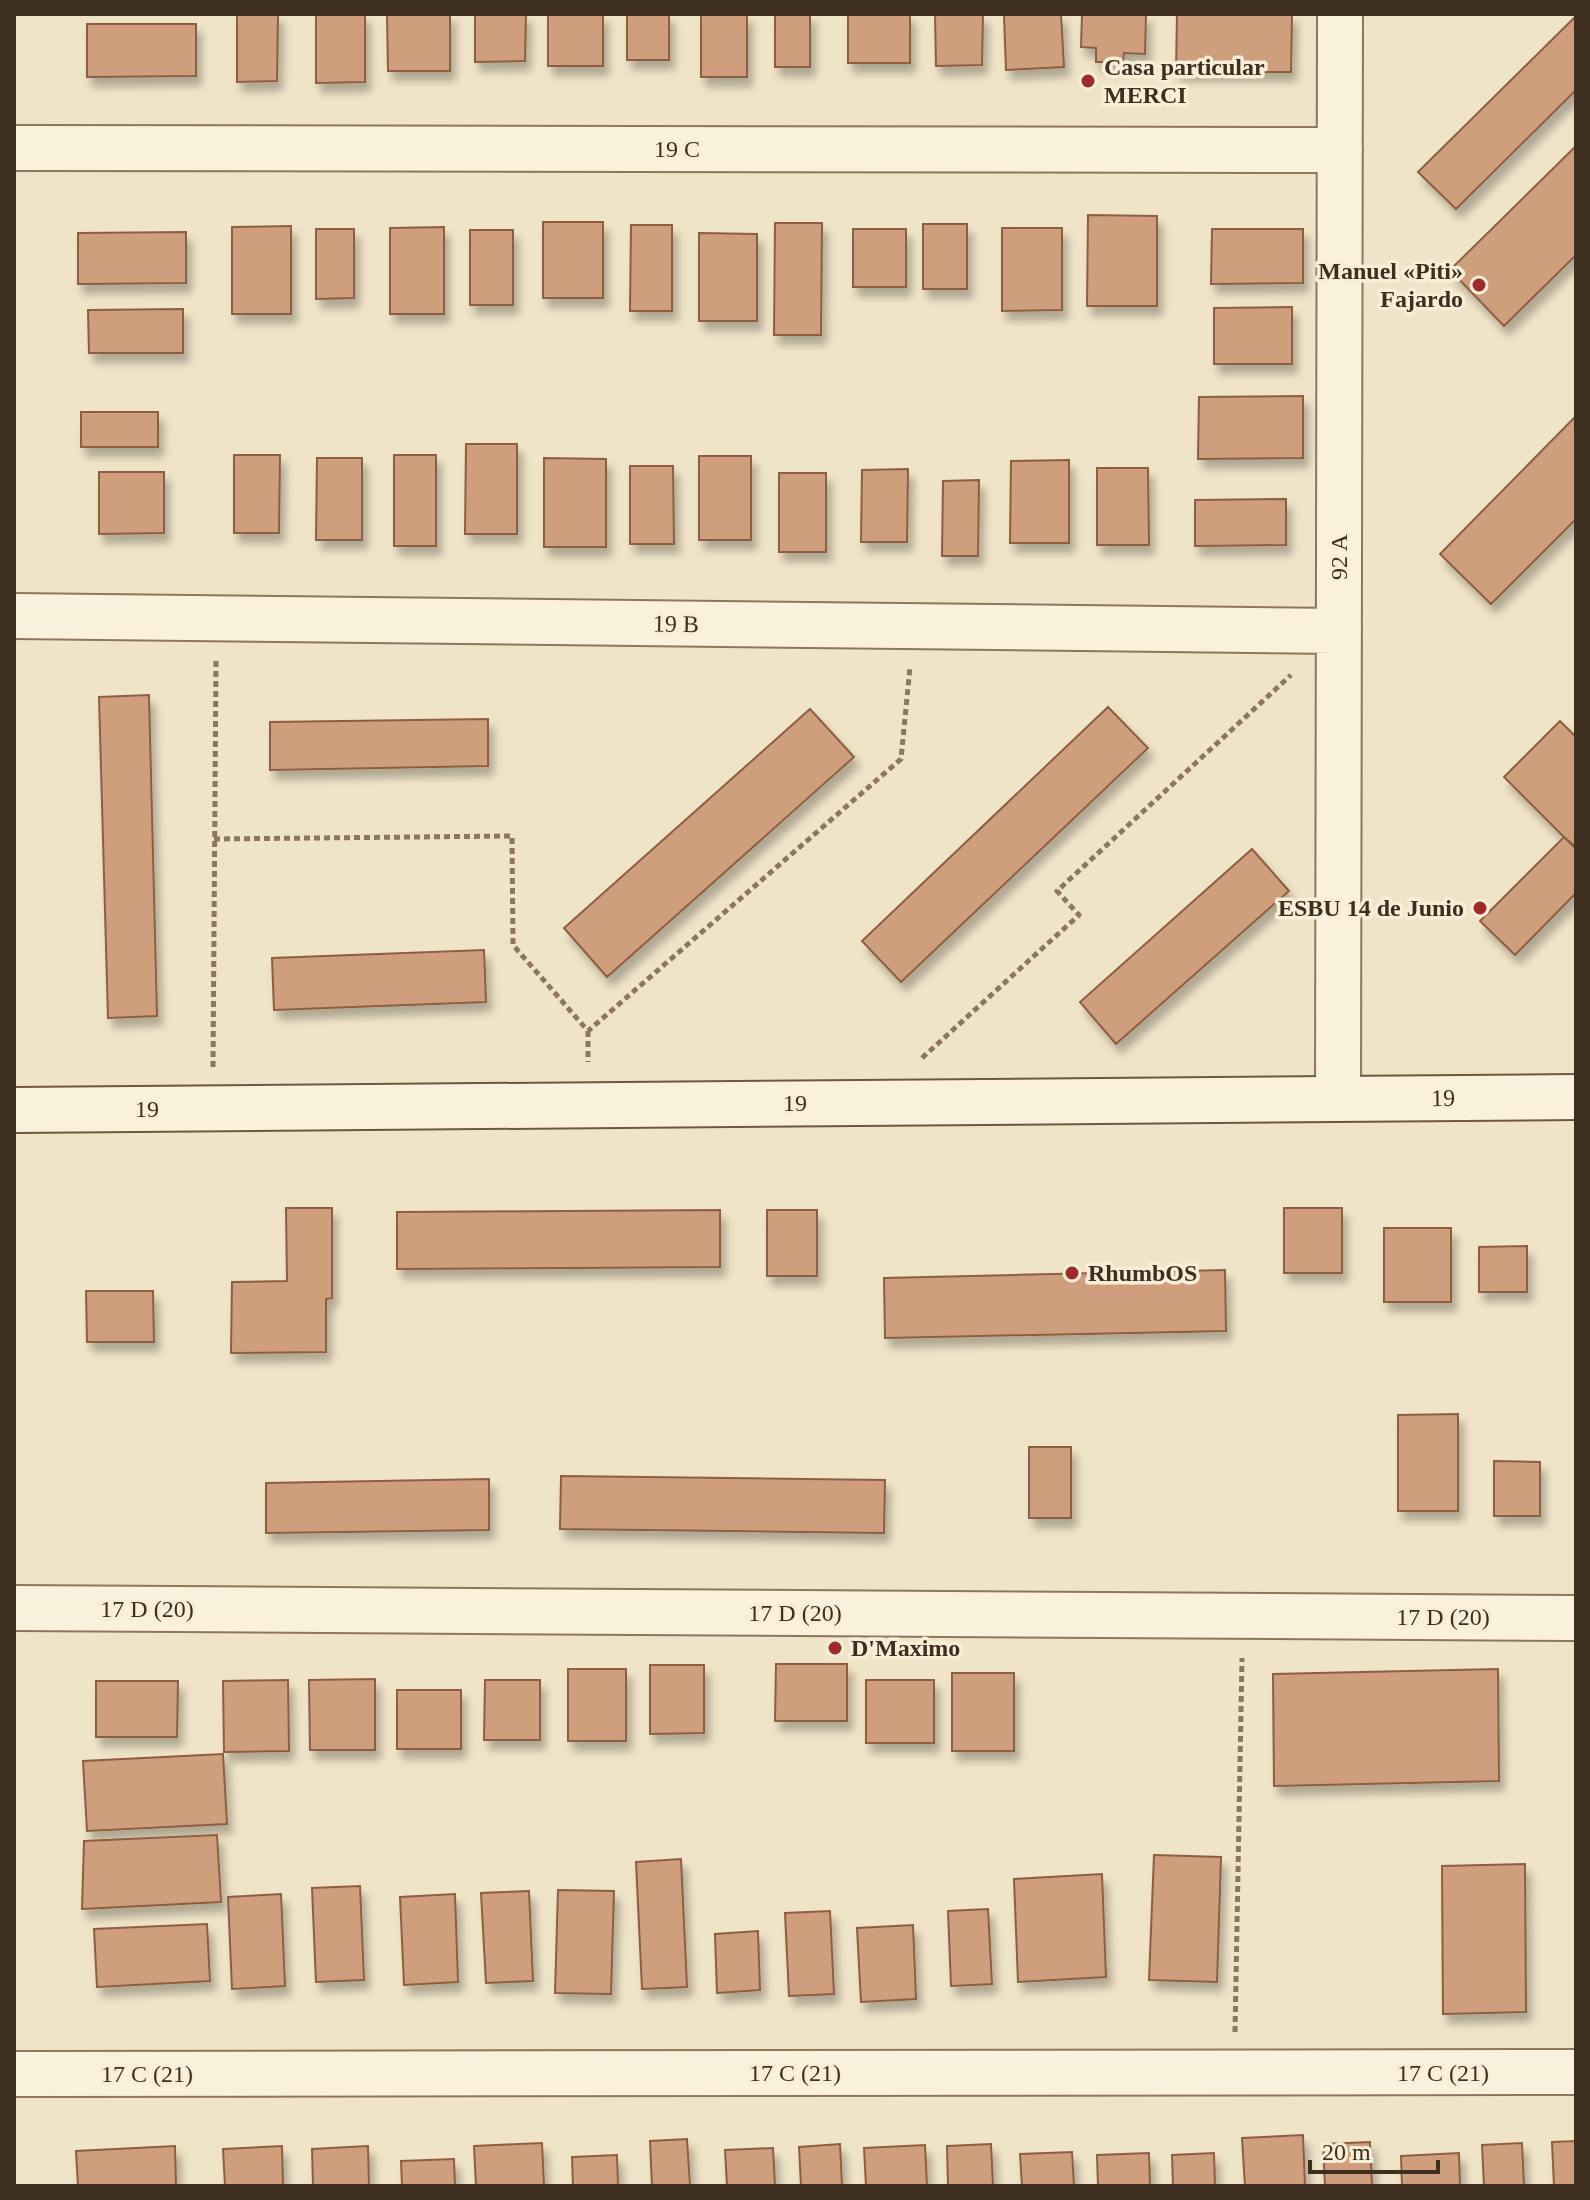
<svg xmlns="http://www.w3.org/2000/svg" width="1590" height="2200" font-family="Georgia,serif">
	<style>
		.building { fill: #cf9f7d; stroke: #8d5f41; stroke-width: 2; filter: url(#shadow) }
		.lines { fill: none; stroke-linecap: round; stroke-linejoin: round }
		.street-casing { stroke: #8d765c; stroke-width: 48 }
		.secondary-casing { stroke: #6f573f; stroke-width: 48 }
		.path { stroke: #8d765c; stroke-width: 5; stroke-dasharray: 6 4; stroke-linecap: butt }
		.street { stroke: #faf1dc; stroke-width: 44 }
		.secondary { stroke: #faf1dc; stroke-width: 44 }
		.poi-dot { fill: #9e2a2b; stroke: #f7eed8; stroke-width: 3 }
		.labels { text-anchor: middle; stroke-width: 7; stroke-linejoin: round; paint-order: stroke }
		.poi-label { font-size: 24px; font-weight: bold; fill: #3d2e20; stroke: #f7eed8; text-anchor: start }
		.street-label { font-size: 24px; fill: #3d2e20; stroke: #f7eed8 }
	</style>
	<defs>
		<filter id="shadow"><feDropShadow dx="5" dy="9" stdDeviation="4" flood-color="#0004"/></filter>
	</defs>
	<rect width="100%" height="100%" fill="#f0e4c8"/>
	<!-- building -->
	<path class="building" d="M237 14H278L277 81 237 82Z
		M316 14H365V82L316 83Z
		M387 14H450V71H388Z
		M475 14H526L525 61 475 62Z
		M548 14H603V66H548Z
		M627 14H669V60H627Z
		M701 14H747V77H701Z
		M775 14H810V67H775Z
		M848 14H910V63H848Z
		M935 14H983L982 65 936 66Z
		M1061 14 1064 67 1006 70 1004 15Z
		M1082 14H1146L1145 54 1124 53 1123 62H1096V48L1081 47Z
		M1177 14H1292L1291 72H1176Z
		M1576 16V90L1456 209 1418 172Z
		M87 24H196V76L87 77Z
		M1576 146V255L1504 326 1450 270Z
		M1088 215 1157 216V306H1087Z
		M543 222H603V298H543Z
		M775 223H822L821 335H774Z
		M923 224H967V289H923Z
		M631 225H672V311H630Z
		M291 226V314H232V227Z
		M444 227V314H390V228Z
		M1002 228H1062V310L1002 311Z
		M316 229H354V298L316 299Z
		M853 229H906V287H853Z
		M1212 229H1303V283L1211 284Z
		M470 230H513V305H470Z
		M186 232V283L78 284V233Z
		M699 233 757 234V321H699Z
		M1292 307V364H1214V308Z
		M183 309V353H89L88 310Z
		M1303 396V458L1198 459 1199 397Z
		M81 412H158V447H81Z
		M1576 416V519L1491 604 1440 554Z
		M466 444H517V534H465Z
		M234 455H280L279 533H234Z
		M394 455H436V546H394Z
		M699 456H751V540H699Z
		M317 458H362V540H316Z
		M544 458 606 459V547H544Z
		M1069 460V543H1010L1011 461Z
		M630 466H673L674 544H630Z
		M1097 468H1148L1149 545H1097Z
		M908 469 907 542H861L862 470Z
		M99 472H164V533L99 534Z
		M779 473H826V552H779Z
		M979 480 978 556H942L943 481Z
		M1286 499V545L1195 546V500Z
		M149 695 157 1016 108 1018 99 697Z
		M1108 707 1148 748 901 982 862 941Z
		M810 709 854 757 607 977 564 928Z
		M488 719V766L270 770V722Z
		M1560 721 1576 737 1575 848 1504 777Z
		M1564 837 1576 847V893L1515 955 1480 921Z
		M1252 849 1289 891 1116 1044 1080 1002Z
		M484 950 486 1002 274 1010 272 958Z
		M286 1208H332V1298L326 1299V1352L231 1353 232 1282 287 1281Z
		M1284 1208H1342V1273H1284Z
		M720 1210V1267L397 1269V1212Z
		M767 1210H817V1276H767Z
		M1384 1228H1451V1302H1384Z
		M1527 1246V1292H1479V1247Z
		M1225 1270 1226 1331 885 1338 884 1278Z
		M86 1291H153L154 1342H87Z
		M1458 1414V1511H1398V1415Z
		M1029 1447H1071V1518H1029Z
		M1494 1461 1540 1462V1516H1494Z
		M561 1476 885 1480 884 1533 560 1529Z
		M489 1479V1530L266 1533V1483Z
		M776 1664H847V1721H775Z
		M650 1665H704V1733L650 1734Z
		M568 1669H626V1741H568Z
		M1498 1669 1499 1781 1274 1786 1273 1674Z
		M952 1673H1014V1751H952Z
		M375 1679V1750H310L309 1680Z
		M288 1680 289 1751 224 1752 223 1681Z
		M485 1680H540V1740H484Z
		M866 1680H934V1743H866Z
		M96 1681H178L177 1737H96Z
		M397 1690H461V1749H397Z
		M223 1754 227 1824 87 1831 83 1761Z
		M217 1835 221 1902 82 1909 84 1841Z
		M1154 1855 1221 1857 1217 1982 1149 1980Z
		M681 1859 687 1987 642 1989 636 1862Z
		M1525 1864 1526 2012 1443 2014 1442 1866Z
		M1102 1874 1106 1977 1018 1982 1014 1879Z
		M360 1886 364 1980 316 1982 312 1888Z
		M558 1890 614 1891 611 1994 555 1993Z
		M529 1891 533 1981 486 1983 481 1893Z
		M281 1894 285 1986 232 1989 228 1897Z
		M455 1894 458 1982 404 1985 400 1897Z
		M988 1909 992 1984 951 1986 948 1911Z
		M830 1911 834 1994 789 1996 785 1913Z
		M207 1924 210 1981 97 1987 94 1929Z
		M913 1925 916 1999 861 2002 857 1928Z
		M758 1931 760 1990 717 1993 715 1934Z
		M1303 2135 1305 2186H1245L1242 2138Z
		M687 2139 690 2186H652L650 2141Z
		M1576 2141V2186H1554L1552 2142Z
		M1370 2142 1372 2186H1325L1323 2144Z
		M542 2143 544 2186H476L474 2146Z
		M1522 2143 1524 2186H1484L1482 2145Z
		M840 2144 842 2186H801L799 2147Z
		M991 2144 993 2186H948L947 2146Z
		M925 2145 927 2186H866L864 2148Z
		M175 2146 176 2186H78L76 2151Z
		M282 2146 283 2186H225L223 2149Z
		M368 2146 369 2186H313L312 2149Z
		M773 2148 775 2186H727L725 2150Z
		M1072 2152 1074 2186H1022L1020 2154Z
		M1149 2153 1150 2186H1098L1097 2155Z
		M1214 2153 1215 2186H1173L1172 2155Z
		M1459 2153 1460 2186H1402L1401 2156Z
		M617 2155 618 2186H573L572 2157Z
		M454 2159 455 2186H402L401 2161Z"/>
	<g class="lines">
		<!-- street casing -->
		<g class="street-casing">
			<path id="street" d="M14 148 1340 150
				M14 616 1339 631
				M1338 1099 1340 14
				M14 1608 1576 1618
				M14 2074 1576 2072"/>
		</g>
		<!-- secondary casing -->
		<g class="secondary-casing">
			<path id="secondary" d="M14 1110 1576 1097"/>
		</g>
		<!-- path -->
		<path class="path" d="M214 839 512 836 513 945 588 1031 901 759 910 667
			M588 1031V1062
			M922 1058 1079 915 1057 891 1291 675
			M213 1067 216 661
			M1235 2032 1242 1658"/>
		<!-- street -->
		<use href="#street" class="street"/>
		<!-- secondary -->
		<use href="#secondary" class="secondary"/>
	</g>
	<!-- markers -->
	<g class="poi-dot">
		<circle cx="1088" cy="81" r="8"/>
		<circle cx="1479" cy="285" r="8"/>
		<circle cx="1480" cy="908" r="8"/>
		<circle cx="1072" cy="1273" r="8"/>
		<circle cx="835" cy="1648" r="8"/>
	</g>
	<g class="labels">
		<!-- poi labels -->
		<g class="poi-label">
			<text x="1104" y="75">Casa particular<tspan x="1104" dy="28">MERCI</tspan></text>
			<text x="1463" y="279" text-anchor="end">Manuel «Piti»<tspan x="1463" dy="28">Fajardo</tspan></text>
			<text x="1464" y="916" text-anchor="end">ESBU 14 de Junio</text>
			<text x="1088" y="1281">RhumbOS</text>
			<text x="851" y="1656">D'Maximo</text>
		</g>
		<!-- street labels -->
		<g class="street-label">
			<text x="677" y="157">19 C</text>
			<text transform="translate(1339 557) rotate(-90)" y="8">92 A</text>
			<text transform="translate(676 624) rotate(1)" y="8">19 B</text>
			<text transform="translate(1443 1098) rotate(-1)" y="8">19</text>
			<text x="795" y="1111">19</text>
			<text x="147" y="1117">19</text>
			<text x="147" y="1617">17 D (20)</text>
			<text x="795" y="1621">17 D (20)</text>
			<text x="1443" y="1625">17 D (20)</text>
			<text x="795" y="2081">17 C (21)</text>
			<text x="1443" y="2081">17 C (21)</text>
			<text x="147" y="2082">17 C (21)</text>
		</g>
	</g>
	<!-- border -->
	<rect width="1590" height="2200" fill="none" stroke="#3d2e20" stroke-width="32"/>
	<!-- scale -->
	<path d="M1310 2160v12h128v-12" fill="none" stroke="#3d2e20" stroke-width="4"/>
	<text x="1322" y="2160" font-size="24" fill="#3d2e20" stroke="#f7eed8" stroke-width="6" paint-order="stroke">20 m</text>
</svg>
